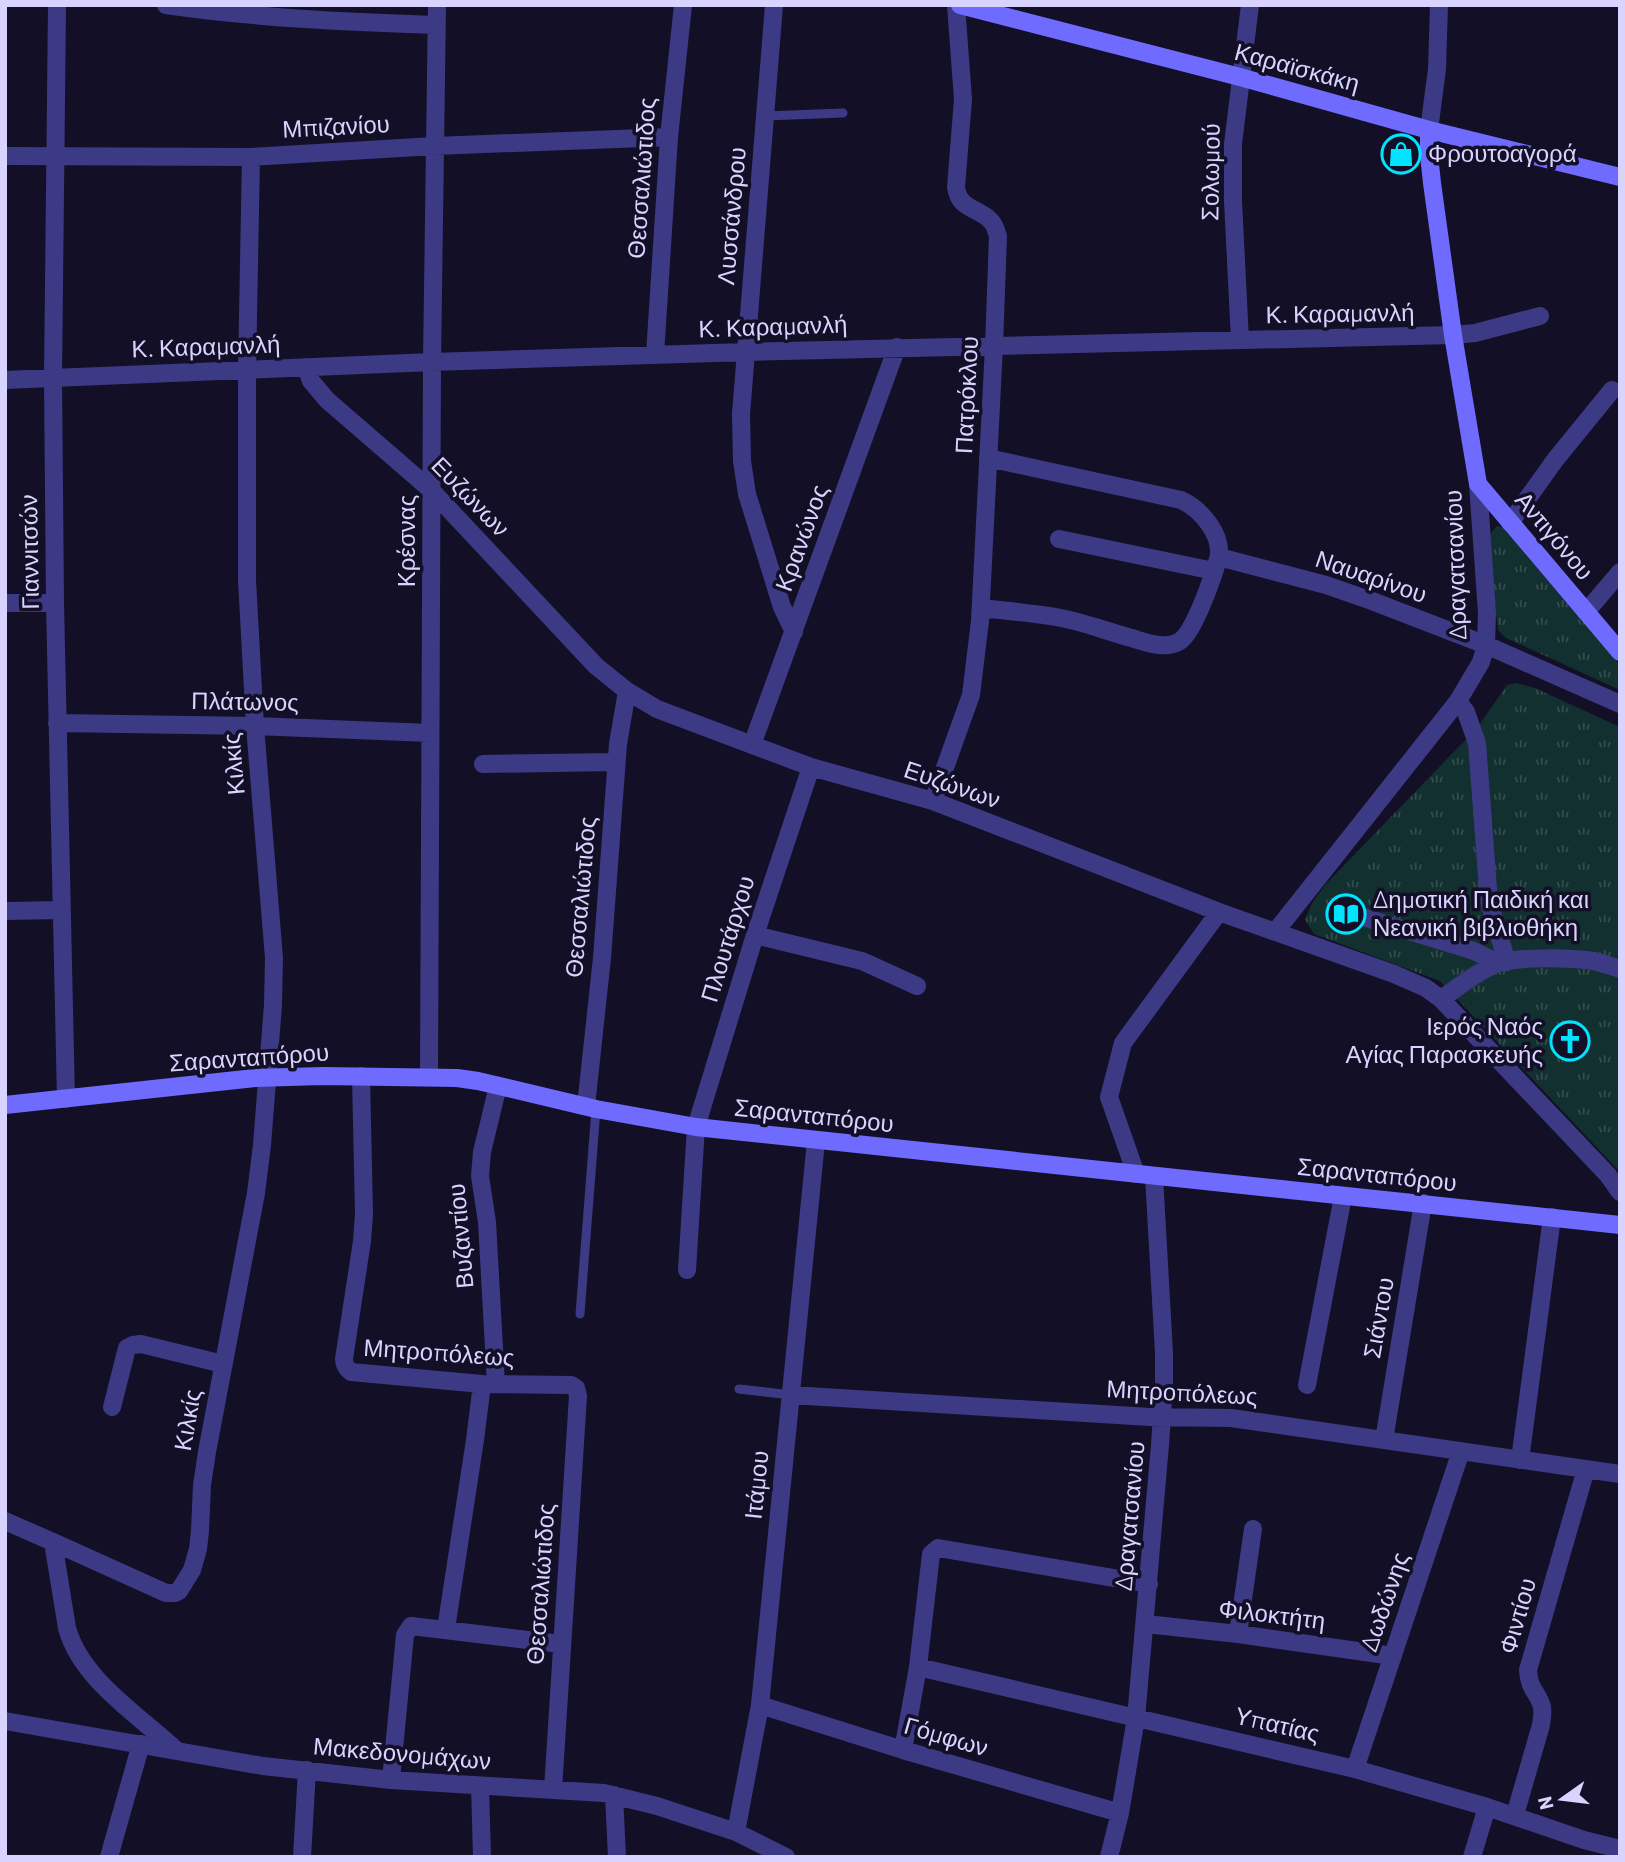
<svg xmlns="http://www.w3.org/2000/svg" width="1625" height="1862" font-family="Barlow,sans-serif">
	<style>
		.grass { fill: url(#grass-tufts) }
		.lines { fill: none; stroke-linecap: round; stroke-linejoin: round }
		.lane { stroke: #3d3a85; stroke-width: 9 }
		.street { stroke: #3d3a85; stroke-width: 18 }
		.secondary { stroke: #6f6bff; stroke-width: 18 }
		.labels { text-anchor: middle; stroke-width: 7; stroke-linejoin: round; paint-order: stroke }
		.street-label { font-size: 24px; fill: #d9d4ff; stroke: #130f26 }
		.poi-label { font-size: 24px; fill: #d9d4ff; stroke: #130f26; text-anchor: start }
	</style>
	<defs>
		<pattern id="grass-tufts" width="24" height="20" patternUnits="userSpaceOnUse" patternTransform="scale(1.75)"><rect width="24" height="20" fill="#12302f"/><path d="M3 7l-1-3M5 7V3M7 7l1-3M15 17l-1-3M17 17v-4M19 17l1-3" fill="none" stroke="#344d4e"/></pattern>
	</defs>
	<rect width="100%" height="100%" fill="#130f26"/>
	<!-- grass -->
	<path class="grass" d="M1497 526 1502 527 1620 665V690L1506 638 1498 630 1488 542 1489 535Z
		M1517 683 1535 688 1620 727V1172L1440 981 1314 934 1305 920 1312 903 1325 885 1477 728 1507 685Z"/>
	<g class="lines">
		<!-- lane -->
		<path class="lane" d="M765 116 843 113
			M580 1314 596 1109
			M739 1389 791 1395"/>
		<!-- street -->
		<path class="street" d="M57 5 53 378 55 603 66 1099
			M166 5C256 18 345 22 436 25
			M774 5 741 414 742 461 747 494 782 607 794 632
			M1429 130 1437 69 1439 5
			M5 156 251 157 434 146 669 137
			M1240 340 1233 201V144L1250 5
			M655 355 669 137 683 5
			M306 367 311 381 327 400 431 490 596 666 627 691 657 709 811 767 933 801 1219 912 1394 974 1426 988 1441 999 1608 1175 1620 1192
			M5 380 432 362 746 352 1453 335 1475 333 1540 316
			M1510 523 1555 460 1612 390
			M1059 539 1214 571
			M1219 557 1326 585 1372 601 1486 645 1620 704
			M5 603H55
			M981 608C1007 611 1034 613 1061 618 1083 622 1106 631 1128 637 1143 641 1165 651 1180 641 1194 632 1213 577 1218 559 1224 536 1201 509 1181 500L988 458
			M1586 612 1620 572
			M1458 701 1466 712 1477 743 1489 902 1507 962
			M57 723 255 726 430 733
			M752 745 897 347
			M483 764 616 762
			M933 801 971 695 980 621 994 346 998 236C996 231 995 225 991 221 978 207 959 210 956 187L963 99 956 5
			M5 911 61 910
			M1363 917 1474 951 1498 963
			M1276 931 1458 701 1481 662 1486 645 1487 613 1478 484
			M755 935 862 961 917 986
			M1441 999C1459 987 1476 972 1496 964 1517 956 1571 958 1594 961 1602 963 1611 966 1620 969
			M361 1076 364 1214 362 1241 344 1359C344 1365 346 1368 351 1372L482 1384 571 1385 576 1388 578 1396 553 1790
			M429 1077 432 362 437 5
			M586 1106 602 958 618 744 627 691
			M1136 1174 1109 1097 1123 1043 1219 912
			M687 1270 696 1127 755 935 811 767
			M496 1384 487 1222 480 1176 482 1152 498 1086
			M1307 1385 1343 1196
			M791 1395 1150 1417 1231 1418 1620 1474
			M112 1407 127 1348 133 1345 141 1344 223 1364
			M1384 1440 1423 1203
			M1520 1460 1552 1217
			M5 1521 53 1542 67 1628C81 1679 137 1714 175 1749
			M53 1542 166 1593H175L179 1591 192 1570 198 1549 200 1531 202 1485 207 1452 256 1193 262 1145 273 1005 274 958 255 726 247 580V370L251 157
			M1146 1624 1238 1634 1393 1656
			M446 1629 475 1440 482 1384
			M1238 1634 1253 1529
			M918 1667 1355 1769 1487 1807 1584 1840 1620 1849
			M760 1705 903 1750 1120 1813
			M5 1721 263 1766 391 1780 604 1793 657 1806 736 1832 786 1857
			M903 1750 918 1667 931 1554 938 1548 1149 1584
			M1355 1769 1461 1451
			M391 1780 405 1635 411 1626 561 1644
			M480 1786 482 1857
			M614 1795 617 1857
			M1515 1815 1541 1725C1542 1719 1543 1713 1542 1707 1538 1692 1529 1690 1528 1670L1586 1469
			M736 1832 760 1705 816 1141
			M109 1857 141 1744
			M302 1857 307 1770
			M1109 1857 1120 1813 1136 1718 1160 1445 1164 1384V1353L1154 1176
			M1472 1857 1487 1807"/>
		<!-- secondary -->
		<path class="secondary" d="M960 5 1240 77 1429 130 1620 177
			M1429 130V155L1432 183 1453 335 1478 484 1620 652
			M5 1105 255 1078 323 1076 457 1078 478 1081 596 1109 696 1127 1620 1225"/>
	</g>
	<!-- icons -->
	<defs>
		<g id="shop-ring" transform="scale(2.0125)"><circle r="9.5" fill="#130f26" stroke="#00e5ff" stroke-width="1.5"/><path d="M-5-2.5h2.3a2.7 3.5 0 0 1 5.4 0H5L5.5 6h-11ZM-1.5-2.5h3a1.5 2.3 0 0 0-3 0Z" fill="#00e5ff"/></g>
		<g id="library-ring" transform="scale(2.0125)"><circle r="9.5" fill="#130f26" stroke="#00e5ff" stroke-width="1.5"/><path d="M-6-4Q-3-5.5-.7-3.5V5Q-3 3-6 4ZM6-4Q3-5.5 .7-3.5V5Q3 3 6 4Z" fill="#00e5ff"/></g>
		<g id="church-ring" transform="scale(2.0125)"><circle r="9.5" fill="#130f26" stroke="#00e5ff" stroke-width="1.5"/><path d="M-1.2-6h2.4v3.5h3.3v2.4h-3.3V6h-2.4V-.1h-3.3v-2.4h3.3Z" fill="#00e5ff"/></g>
	</defs>
	<g fill-rule="evenodd">
		<use href="#shop-ring" x="1401" y="154"/>
		<use href="#library-ring" x="1346" y="914"/>
		<use href="#church-ring" x="1570" y="1041"/>
	</g>
	<g class="labels">
		<!-- street labels -->
		<g class="street-label">
			<text transform="translate(1297 68) rotate(15)" y="8">Καραϊσκάκη</text>
			<text transform="translate(336 127) rotate(-3)" y="8">Μπιζανίου</text>
			<text transform="translate(1211 172) rotate(-89)" y="8">Σολωμού</text>
			<text transform="translate(642 178) rotate(-86)" y="8">Θεσσαλιώτιδος</text>
			<text transform="translate(732 216) rotate(-85)" y="8">Λυσσάνδρου</text>
			<text transform="translate(1340 314) rotate(-1)" y="8">Κ. Καραμανλή</text>
			<text transform="translate(773 327) rotate(-2)" y="8">Κ. Καραμανλή</text>
			<text transform="translate(206 347) rotate(-2)" y="8">Κ. Καραμανλή</text>
			<text transform="translate(967 395) rotate(-87)" y="8">Πατρόκλου</text>
			<text transform="translate(470 497) rotate(46)" y="8">Ευζώνων</text>
			<text transform="translate(1554 536) rotate(50)" y="8">Αντιγόνου</text>
			<text transform="translate(802 538) rotate(-70)" y="8">Κρανώνος</text>
			<text transform="translate(407 541) rotate(-90)" y="8">Κρέσνας</text>
			<text transform="translate(30 552) rotate(-91)" y="8">Γιαννιτσών</text>
			<text transform="translate(1456 565) rotate(-92)" y="8">Δραγατσανίου</text>
			<text transform="translate(1371 577) rotate(19)" y="8">Ναυαρίνου</text>
			<text transform="translate(245 702) rotate(1)" y="8">Πλάτωνος</text>
			<text transform="translate(234 764) rotate(-95)" y="8">Κιλκίς</text>
			<text transform="translate(952 785) rotate(19)" y="8">Ευζώνων</text>
			<text transform="translate(581 897) rotate(-85)" y="8">Θεσσαλιώτιδος</text>
			<text transform="translate(728 939) rotate(-73)" y="8">Πλουτάρχου</text>
			<text transform="translate(249 1058) rotate(-4)" y="8">Σαρανταπόρου</text>
			<text transform="translate(814 1116) rotate(6)" y="8">Σαρανταπόρου</text>
			<text transform="translate(1377 1175) rotate(6)" y="8">Σαρανταπόρου</text>
			<text transform="translate(461 1236) rotate(-95)" y="8">Βυζαντίου</text>
			<text transform="translate(1379 1318) rotate(-80)" y="8">Σιάντου</text>
			<text transform="translate(439 1353) rotate(4)" y="8">Μητροπόλεως</text>
			<text transform="translate(1182 1393) rotate(3)" y="8">Μητροπόλεως</text>
			<text transform="translate(188 1420) rotate(-80)" y="8">Κιλκίς</text>
			<text transform="translate(757 1485) rotate(-84)" y="8">Ιτάμου</text>
			<text transform="translate(1130 1516) rotate(-85)" y="8">Δραγατσανίου</text>
			<text transform="translate(541 1584) rotate(-86)" y="8">Θεσσαλιώτιδος</text>
			<text transform="translate(1385 1602) rotate(-71)" y="8">Δωδώνης</text>
			<text transform="translate(1272 1615) rotate(7)" y="8">Φιλοκτήτη</text>
			<text transform="translate(1518 1616) rotate(-74)" y="8">Φιντίου</text>
			<text transform="translate(1277 1725) rotate(13)" y="8">Υπατίας</text>
			<text transform="translate(946 1737) rotate(16)" y="8">Γόμφων</text>
			<text transform="translate(402 1754) rotate(5)" y="8">Μακεδονομάχων</text>
		</g>
		<!-- poi labels -->
		<g class="poi-label">
			<text x="1428" y="162">Φρουτοαγορά</text>
			<text x="1373" y="908">Δημοτική Παιδική και<tspan x="1373" dy="28">Νεανική βιβλιοθήκη</tspan></text>
			<text x="1543" y="1035" text-anchor="end">Ιερός Ναός<tspan x="1543" dy="28">Αγίας Παρασκευής</tspan></text>
		</g>
	</g>
	<!-- border -->
	<rect width="1625" height="1862" fill="none" stroke="#d9d4ff" stroke-width="14"/>
	<!-- north arrow -->
	<g transform="translate(1562 1799) rotate(256)" stroke="#130f26" stroke-width="5" paint-order="stroke">
	<path d="M0-5L12 26L0 18L-12 26Z" fill="#d9d4ff"/>
	<text y="-10" font-size="19" font-weight="bold" text-anchor="middle" fill="#d9d4ff">N</text>
	</g>
</svg>
